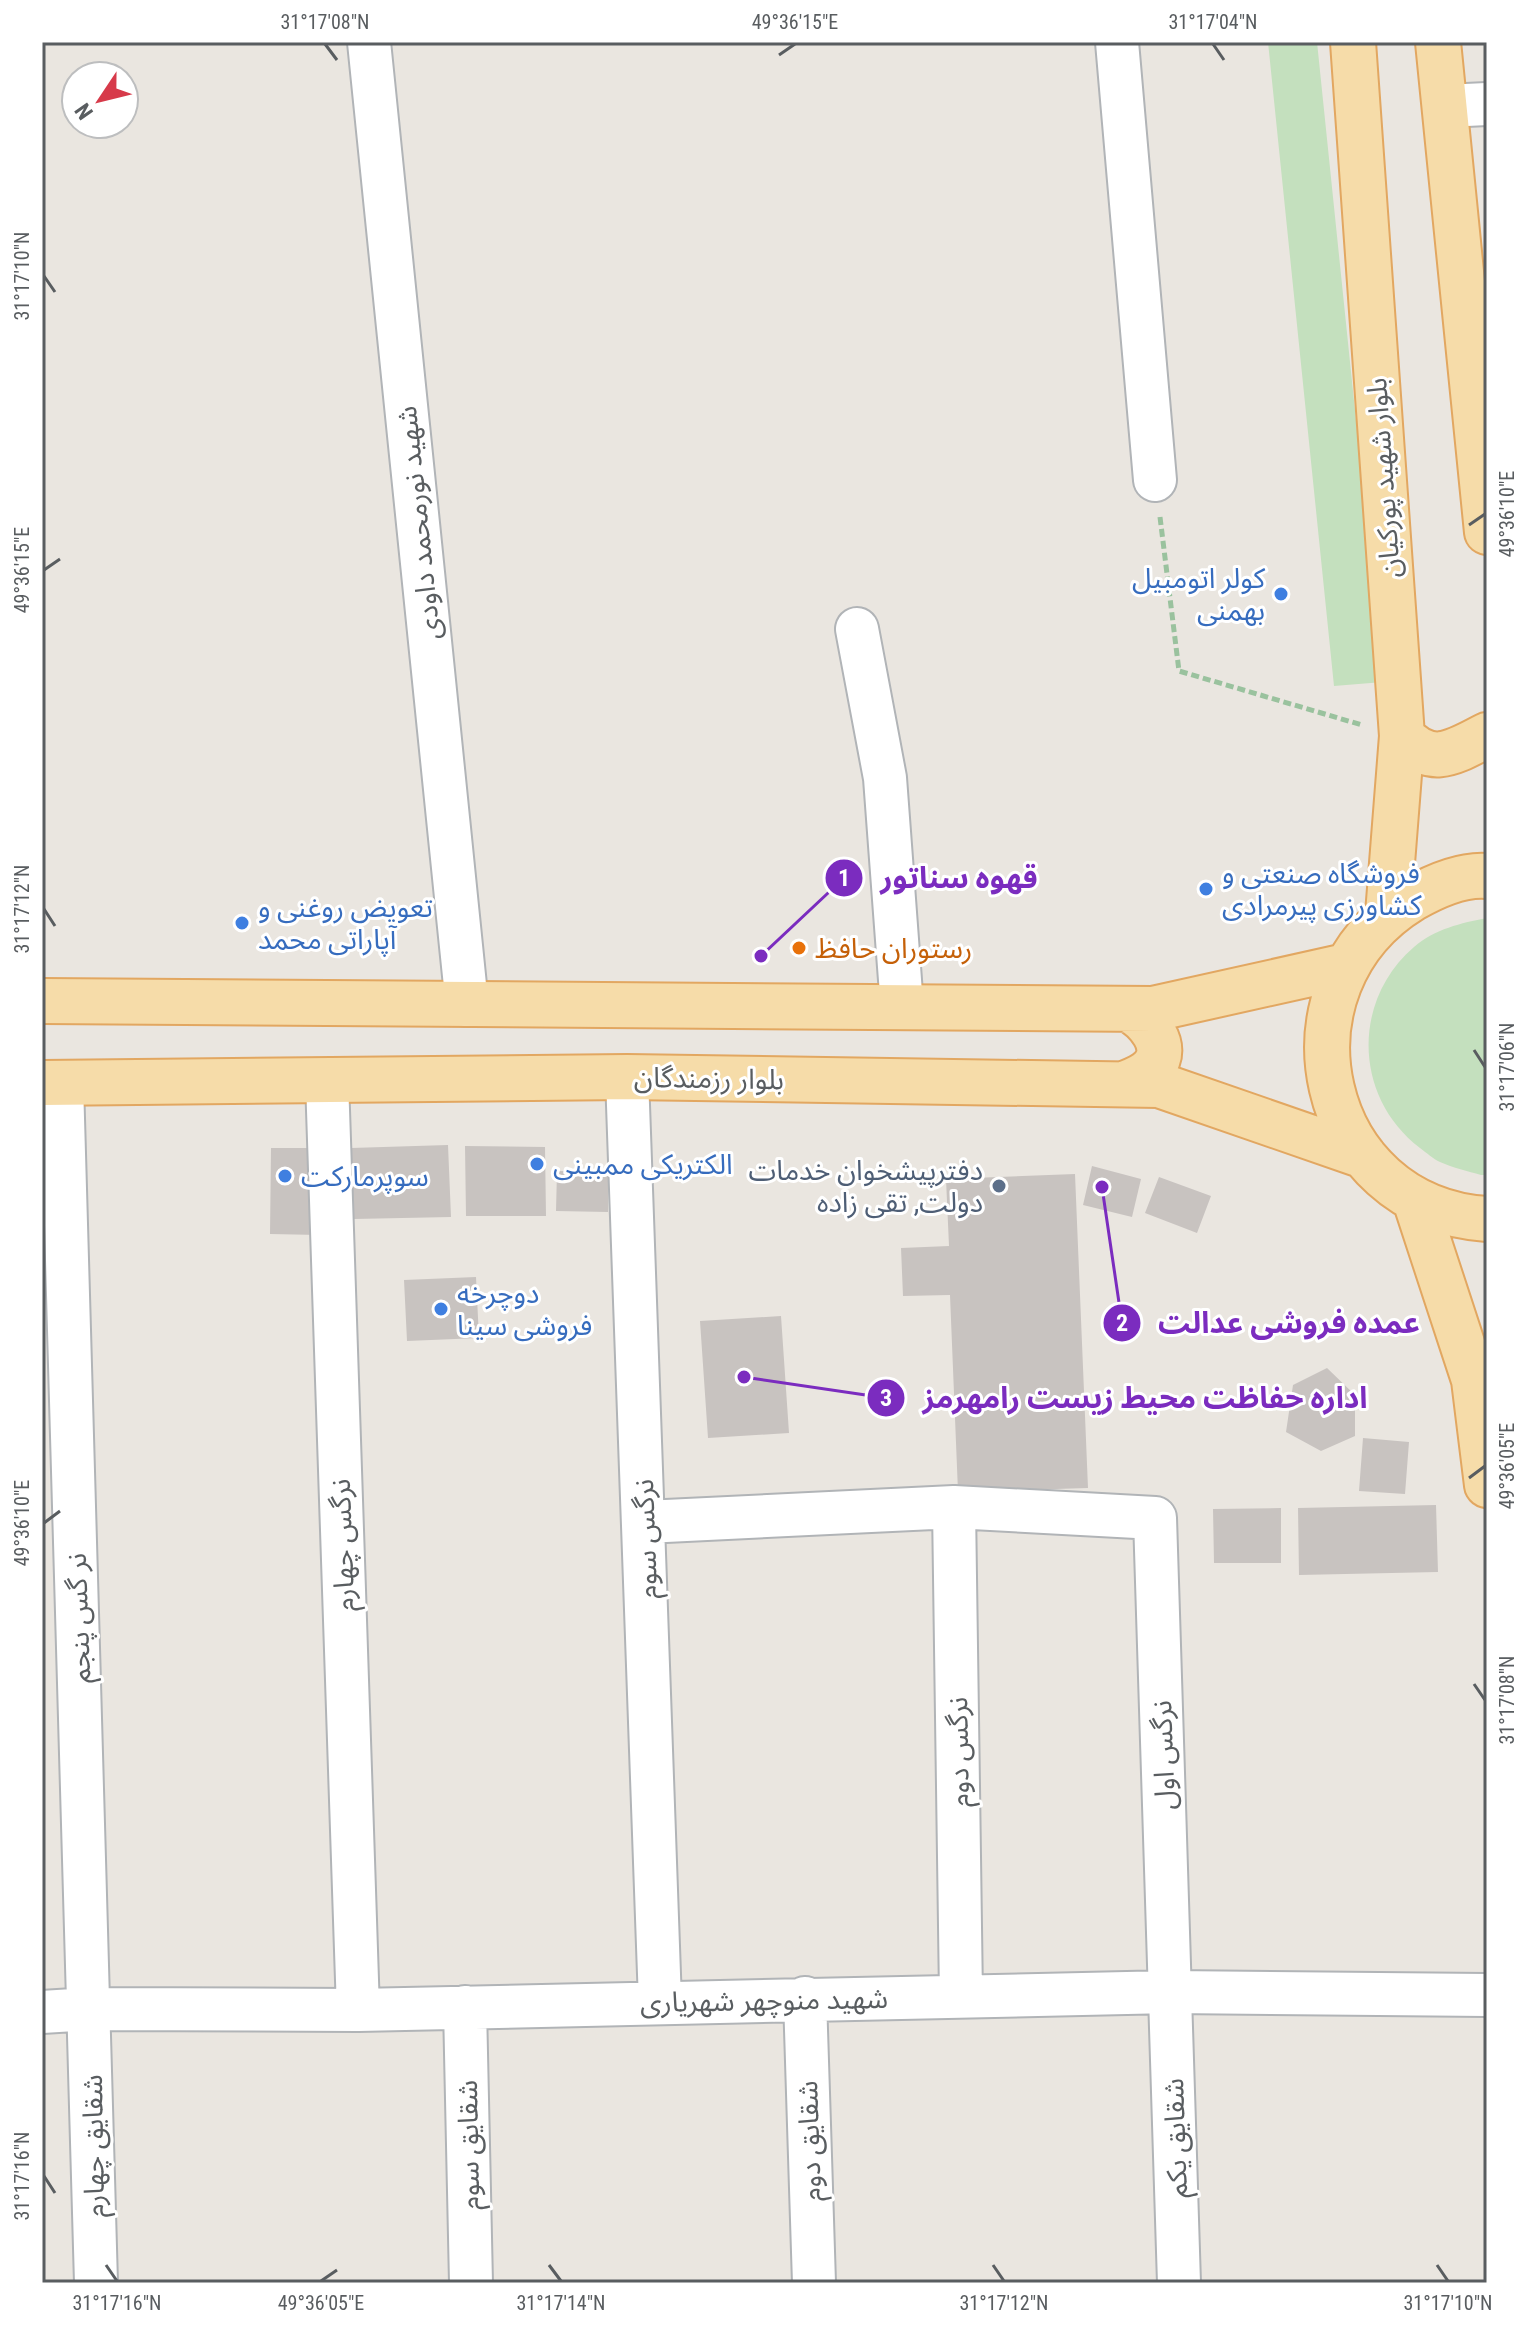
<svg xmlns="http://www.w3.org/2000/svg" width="1529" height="2325" font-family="'Roboto Condensed','Noto Sans Arabic',sans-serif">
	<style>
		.green { fill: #c4e0be }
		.building { fill: #c8c3c0 }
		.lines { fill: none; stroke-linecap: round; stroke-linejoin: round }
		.minor-casing { stroke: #b1b4b7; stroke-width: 46 }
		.major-casing { stroke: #e2a761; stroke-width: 48 }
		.path { stroke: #9ac29e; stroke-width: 5; stroke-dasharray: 8 4; stroke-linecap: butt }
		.minor { stroke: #fff; stroke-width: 42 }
		.major { stroke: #f6dca9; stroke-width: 44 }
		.ticks { fill: none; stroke: #595d60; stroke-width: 3 }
		.shop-dot { fill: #3f7fe0; stroke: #fff; stroke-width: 3 }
		.food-dot { fill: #e8710a; stroke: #fff; stroke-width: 3 }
		.service-dot { fill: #5c6f8a; stroke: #fff; stroke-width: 3 }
		.labels { text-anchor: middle; stroke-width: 6; stroke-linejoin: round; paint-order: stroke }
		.street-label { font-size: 28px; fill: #595d60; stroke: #fff }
		.shop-label { font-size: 28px; fill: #366cbe; stroke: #fff; text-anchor: start }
		.food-label { font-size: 28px; fill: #c56008; stroke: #fff; text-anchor: start }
		.service-label { font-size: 28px; fill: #4e5e75; stroke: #fff; text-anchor: end }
		.leader { fill: none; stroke: #7b2cbf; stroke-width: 3 }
		.callout-dot { fill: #7b2cbf; stroke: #fff; stroke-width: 3 }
		.mark-label { font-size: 24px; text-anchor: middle; font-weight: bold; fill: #fff }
		.callout-label { font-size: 30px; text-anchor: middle; font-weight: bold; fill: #7b2cbf; stroke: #fff; stroke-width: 6; stroke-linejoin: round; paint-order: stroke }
		.neatline { fill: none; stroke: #595d60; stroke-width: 3 }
		.ticks-label { font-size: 20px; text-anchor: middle; fill: #595d60 }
	</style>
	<rect width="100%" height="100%" fill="#eae6e0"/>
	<!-- green -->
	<path class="green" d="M1268 42H1317L1383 682 1334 686Z
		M1487 918V1175H1481C1468 1171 1453 1168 1440 1162 1433 1159 1427 1153 1420 1148 1354 1098 1351 1001 1414 947 1435 929 1461 923 1487 918Z"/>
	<!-- building -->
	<path class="building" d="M448 1145 451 1217 354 1219 351 1148Z
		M465 1146 545 1147 546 1216H466Z
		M271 1148H319V1235L270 1234Z
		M1092 1166 1141 1179 1132 1217 1083 1205Z
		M557 1171 608 1172V1212L556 1211Z
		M1075 1174 1088 1488 958 1492 950 1295 903 1296 901 1248 949 1246 946 1179Z
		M1159 1177 1211 1196 1197 1233 1145 1213Z
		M476 1277 479 1338 407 1341 404 1280Z
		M781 1316 789 1433 708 1438 700 1321Z
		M1327 1368 1355 1395V1436L1321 1451 1286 1432 1293 1385Z
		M1363 1438 1409 1442 1405 1494 1359 1491Z
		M1436 1505 1438 1572 1299 1575 1298 1508Z
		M1281 1508V1563H1214L1213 1509Z"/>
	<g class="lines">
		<!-- minor casing -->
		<g class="minor-casing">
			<path id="minor" d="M369 42 467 1005
				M1117 42 1155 480
				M1445 106 1487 104
				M857 629 885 778 902 1007
				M627 1077 660 2002
				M327 1080 358 2010
				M62 1083 96 2283
				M954 1507 961 1996
				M645 1522 954 1507 1155 1518 1179 2283
				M805 1998 814 2283
				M465 2007 471 2283
				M42 2012 90 2009 358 2010 1171 1992 1487 1995"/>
		</g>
		<!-- major casing -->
		<g class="major-casing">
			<path id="major" d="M1353 42 1402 736 1388 914
				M1438 42 1487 532
				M1402 736C1432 768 1454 752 1487 735
				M1487 876C1462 874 1433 887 1412 899 1268 987 1317 1208 1487 1219
				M42 1001 1153 1009 1346 966
				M42 1083 627 1077 1159 1085 1364 1156
				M1124 1084C1134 1080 1146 1076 1153 1067 1171 1046 1147 1019 1128 1009
				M1415 1200 1474 1380 1487 1485"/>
		</g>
		<!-- path -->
		<path class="path" d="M1160 517 1179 671 1362 725"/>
		<!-- minor -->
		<use href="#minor" class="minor"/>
		<!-- major -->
		<use href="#major" class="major"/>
	</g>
	<!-- ticks -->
	<path class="ticks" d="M325 44 337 60M1213 44 1224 60M779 55 795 44M44 276 55 292M1469 525 1485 514M44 570 60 559M44 909 55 926M1474 1050 1485 1067M1469 1478 1485 1466M44 1523 60 1511M1474 1684 1485 1700M44 2176 55 2193M106 2265 117 2281M549 2265 561 2281M993 2265 1004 2281M1437 2265 1448 2281M321 2281 337 2270"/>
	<!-- markers -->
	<g class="shop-dot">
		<circle cx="1281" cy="594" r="8"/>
		<circle cx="1206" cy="889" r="8"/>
		<circle cx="242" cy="923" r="8"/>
		<circle cx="537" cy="1164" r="8"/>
		<circle cx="285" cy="1176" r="8"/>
		<circle cx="441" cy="1309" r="8"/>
	</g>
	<circle class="food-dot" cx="799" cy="948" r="8"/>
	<circle class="service-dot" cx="999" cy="1186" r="8"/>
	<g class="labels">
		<!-- street labels -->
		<g class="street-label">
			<text transform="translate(1383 478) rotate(-94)" y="10">بلوار شهید پورکیان</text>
			<text transform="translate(418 523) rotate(-96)" y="10">شهید نورمحمد داودی</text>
			<text transform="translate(709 1078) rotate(1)" y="10">بلوار رزمندگان</text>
			<text transform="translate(645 1539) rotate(-92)" y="10">نرگس سوم</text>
			<text transform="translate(342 1545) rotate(-92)" y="10">نرگس چهارم</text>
			<text transform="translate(78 1618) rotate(-92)" y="10">نر گس پنجم</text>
			<text transform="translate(958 1752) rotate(-91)" y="10">نرگس دوم</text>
			<text transform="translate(1163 1755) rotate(-92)" y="10">نرگس اول</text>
			<text transform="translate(764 2000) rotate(-1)" y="10">شهید منوچهر شهریاری</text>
			<text transform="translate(1175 2138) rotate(-92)" y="10">شقایق یکم</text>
			<text transform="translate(809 2141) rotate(-92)" y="10">شقایق دوم</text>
			<text transform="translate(468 2145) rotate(-91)" y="10">شقایق سوم</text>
			<text transform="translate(93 2146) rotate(-91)" y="10">شقایق چهارم</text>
		</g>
		<!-- shop labels -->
		<g class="shop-label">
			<text x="1265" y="588" text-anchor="end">کولر اتومبیل<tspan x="1265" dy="32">بهمنی</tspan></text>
			<text x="1222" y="883">فروشگاه صنعتی و<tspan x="1222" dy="32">کشاورزی پیرمرادی</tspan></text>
			<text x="258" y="917">تعویض روغنی و<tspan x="258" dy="32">آپاراتی محمد</tspan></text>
			<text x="553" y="1174">الکتریکی ممبینی</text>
			<text x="301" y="1186">سوپرمارکت</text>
			<text x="457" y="1303">دوچرخه<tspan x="457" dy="32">فروشی سینا</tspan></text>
		</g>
		<!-- food labels -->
		<g class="food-label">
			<text x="815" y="958">رستوران حافظ</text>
		</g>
		<!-- service labels -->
		<g class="service-label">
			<text x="983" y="1180">دفترپیشخوان خدمات<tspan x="983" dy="32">دولت, تقی زاده</tspan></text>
		</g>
	</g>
	<!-- callouts -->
	<path class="leader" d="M761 956L844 878M1102 1187L1122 1323M744 1377L886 1398"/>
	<g class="callout-dot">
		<circle cx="761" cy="956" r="8"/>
		<circle cx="1102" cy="1187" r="8"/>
		<circle cx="744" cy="1377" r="8"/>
		<circle cx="844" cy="878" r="20"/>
		<circle cx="1122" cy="1323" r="20"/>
		<circle cx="886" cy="1398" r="20"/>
	</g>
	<g class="mark-label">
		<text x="844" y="886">1</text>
		<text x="1122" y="1331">2</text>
		<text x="886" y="1406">3</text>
	</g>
	<g class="callout-label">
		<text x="959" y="888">قهوه سناتور</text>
		<text x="1289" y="1333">عمده فروشی عدالت</text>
		<text x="1145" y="1408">اداره حفاظت محیط زیست رامهرمز</text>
	</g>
	<!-- border -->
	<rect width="1529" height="2325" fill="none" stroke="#ffffff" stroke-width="88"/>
	<!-- north arrow -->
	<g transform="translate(100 100) rotate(235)"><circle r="38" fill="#ffffff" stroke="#bdbebf" stroke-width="2"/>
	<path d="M0-6L14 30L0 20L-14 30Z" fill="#d73a4a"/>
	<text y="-12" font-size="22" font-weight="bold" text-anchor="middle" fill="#595d60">N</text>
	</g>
	<rect x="44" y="44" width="1441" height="2237" class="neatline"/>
	<g class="ticks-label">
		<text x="325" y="29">31°17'08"N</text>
		<text x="795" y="29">49°36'15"E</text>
		<text x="1213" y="29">31°17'04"N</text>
		<text transform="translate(22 276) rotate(-90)" y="7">31°17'10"N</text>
		<text transform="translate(1507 514) rotate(-90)" y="7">49°36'10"E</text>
		<text transform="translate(22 570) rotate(-90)" y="7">49°36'15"E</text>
		<text transform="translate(22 909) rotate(-90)" y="7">31°17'12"N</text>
		<text transform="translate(1507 1067) rotate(-90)" y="7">31°17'06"N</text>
		<text transform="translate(1507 1466) rotate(-90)" y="7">49°36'05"E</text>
		<text transform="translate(22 1523) rotate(-90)" y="7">49°36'10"E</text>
		<text transform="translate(1507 1700) rotate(-90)" y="7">31°17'08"N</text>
		<text transform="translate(22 2176) rotate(-90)" y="7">31°17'16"N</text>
		<text x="117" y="2310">31°17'16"N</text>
		<text x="321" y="2310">49°36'05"E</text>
		<text x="561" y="2310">31°17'14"N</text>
		<text x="1004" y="2310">31°17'12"N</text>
		<text x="1448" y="2310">31°17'10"N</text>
	</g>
</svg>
